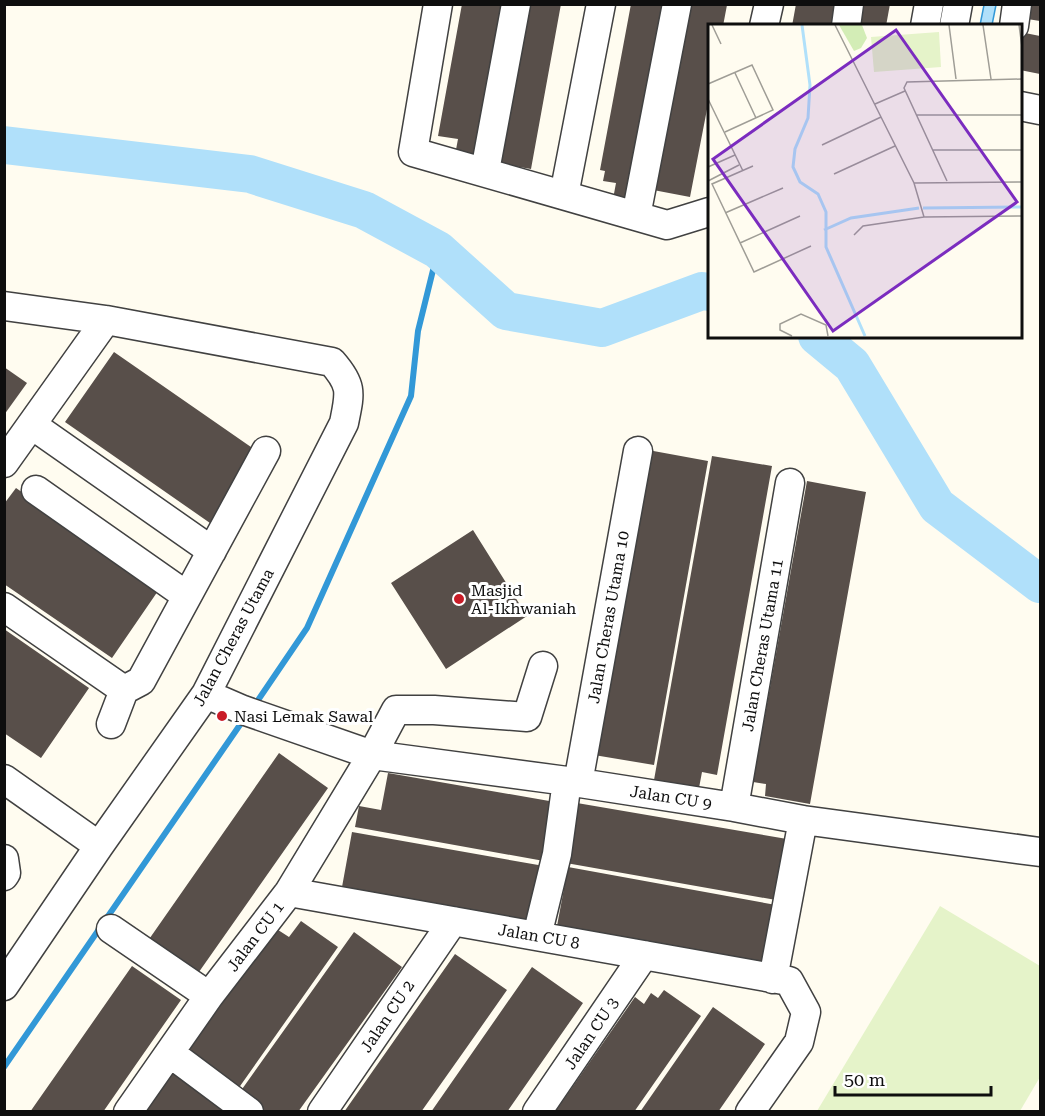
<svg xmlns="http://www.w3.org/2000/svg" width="1045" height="1116" font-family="'Roboto Serif',serif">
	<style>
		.pitch { fill: #e5f3c9 }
		.water { fill: #b0e0fa; stroke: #3298d7; stroke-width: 1.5 }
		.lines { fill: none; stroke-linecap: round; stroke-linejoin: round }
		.stream { stroke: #3298d7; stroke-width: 6 }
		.river { stroke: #b0e0fa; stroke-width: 38 }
		.building { fill: #584f4a }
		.minor-casing { stroke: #414141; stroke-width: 31 }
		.minor { stroke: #fff; stroke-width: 28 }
		.poi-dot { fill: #c91c27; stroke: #fff; stroke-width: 2 }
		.labels { text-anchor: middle; stroke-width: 6; stroke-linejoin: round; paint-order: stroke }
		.poi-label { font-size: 16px; fill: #0e0e0e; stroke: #fff; text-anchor: start }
		.street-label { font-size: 16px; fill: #0e0e0e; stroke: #fff }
		.inset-river { fill: none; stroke: #b0e0fa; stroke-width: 3 }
		.inset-road { fill: none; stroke: #9f9d96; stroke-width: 1.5 }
		.view { fill: #7b2cbf; fill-opacity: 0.15; stroke: #7b2cbf; stroke-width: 3 }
		.inset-edge { fill: none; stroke: #0e0e0e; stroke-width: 3 }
	</style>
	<rect width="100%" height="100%" fill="#fffcf0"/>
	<!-- pitch -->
	<path class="pitch" d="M940 906 1040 966V1077L1020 1111H817Z"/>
	<!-- water -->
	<path class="water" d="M984 5H996L992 25H980Z"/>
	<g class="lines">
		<!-- stream -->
		<path class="stream" d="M254 706 307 628 411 396 418 331 438 250
			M4 1067 244 719"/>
		<!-- river -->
		<path class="river" d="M4 145 250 174 364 210 438 250 506 311 602 328 702 291 709 292
			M817 336 852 365 937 506 1040 584"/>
	</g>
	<!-- building -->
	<path class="building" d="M462 4H507L478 159 455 155 458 139 438 136Z
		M519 4H561L531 169 490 162Z
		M631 4H672L635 203 613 199 616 183 603 181 605 171 600 170Z
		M796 4H835L831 26H792Z
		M851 4H890L886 26H847Z
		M1023 4H1040V21L1021 18Z
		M683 5H727L723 26H709V99L690 197 648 189Z
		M1020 32 1040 36V74L1020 70Z
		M114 352 258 452 210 523 65 422Z
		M4 367 27 383 4 415Z
		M648 450 708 461 654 765 594 755Z
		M712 456 772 466 717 775 702 772 699 788 654 780Z
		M807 481 866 492 810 804 765 796 766 784 753 782Z
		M16 488 160 588 112 658 4 584V504Z
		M473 530 527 616 446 669 391 583Z
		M4 629 89 688 41 758 4 733Z
		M279 753 328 788 194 979 145 945Z
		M388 773 555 802 544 861 355 827 359 806 381 810Z
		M577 803 787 839 776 900 566 863Z
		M352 832 544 866 534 921 342 887Z
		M568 867 776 905 765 964 557 926Z
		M301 921 338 947 238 1089 187 1053 275 928 289 937Z
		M354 932 402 967 298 1112H267L240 1092Z
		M455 954 507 990 467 1047 421 1112H344Z
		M132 966 181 1000 137 1063 103 1112H30Z
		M532 967 583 1003 507 1112H431Z
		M664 990 701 1016 634 1112H555L635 997 644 1004 651 993 658 998Z
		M713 1007 765 1044 754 1060 718 1112H640Z
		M174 1071 224 1105 219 1112H146Z"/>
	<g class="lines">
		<!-- minor casing -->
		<g class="minor-casing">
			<path id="minor" d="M438 4 413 152 667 225 709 212
				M764 26 769 4
				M846 26 849 4
				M925 26 929 4
				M954 26 958 4
				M1014 26 1017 4
				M1020 106 1040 110
				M485 171 516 4
				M564 195 601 4
				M636 216 677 4
				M4 306 106 320 332 362C353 386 350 393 344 423L206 694 99 846 4 986
				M32 425 212 551
				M4 463 106 320
				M36 490 187 596
				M4 607 124 690
				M206 694 243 710 372 755 567 781 734 807 803 820 1040 852
				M111 724 124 690 141 681 266 451
				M4 779 99 846
				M578 783 638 451
				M734 807 790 483
				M4 859 6 873 4 876
				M289 892 789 981 806 1012 799 1042 750 1112
				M111 929 209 996
				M537 936 557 854 567 781
				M773 979 803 820
				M170 1053 249 1112
				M128 1112 209 996 289 892 372 755 396 710H434L527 717 543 666
				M322 1112 453 921
				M537 1112 644 955"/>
		</g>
		<!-- minor -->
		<use href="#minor" class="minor"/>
	</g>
	<!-- markers -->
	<g class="poi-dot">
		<circle cx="459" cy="599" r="6"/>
		<circle cx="222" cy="716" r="6"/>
	</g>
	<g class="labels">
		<!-- poi labels -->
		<g class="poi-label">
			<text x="471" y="596">Masjid<tspan x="471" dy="18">Al-Ikhwaniah</tspan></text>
			<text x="234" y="722">Nasi Lemak Sawal</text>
		</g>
		<!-- street labels -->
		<g class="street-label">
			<text transform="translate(608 617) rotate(-80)" y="6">Jalan Cheras Utama 10</text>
			<text transform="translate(233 637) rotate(-62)" y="6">Jalan Cheras Utama</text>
			<text transform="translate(762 645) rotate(-80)" y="6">Jalan Cheras Utama 11</text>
			<text transform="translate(671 797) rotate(9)" y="6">Jalan CU 9</text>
			<text transform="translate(255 936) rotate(-53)" y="6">Jalan CU 1</text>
			<text transform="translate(539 936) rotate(10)" y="6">Jalan CU 8</text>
			<text transform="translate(387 1016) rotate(-56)" y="6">Jalan CU 2</text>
			<text transform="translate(591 1033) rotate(-56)" y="6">Jalan CU 3</text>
		</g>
	</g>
	<!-- overview -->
	<g transform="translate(708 24)">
		<rect width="314" height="314" fill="#fffcf0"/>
		<path d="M131 1H154L159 14 153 24 146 27Z" fill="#d3edb6"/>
		<path d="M231 8 233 43 166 48 163 13Z" fill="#e5f3c9"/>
		<path class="inset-river" d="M94 1 102 61 100 94 87 125 85 143 92 158 110 170 118 188V223L157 312M215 184 314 183M116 206 143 194 211 184"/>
		<path class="inset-road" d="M4 1 13 20M127 1 206 159 216 193M241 1 248 55M275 1 283 55M311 1 314 23M27 49 48 94M0 60 44 41 65 86 17 108M0 75 35 147M167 80 197 67M208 91H314M114 121 173 93M225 126H314M45 142 4 160 46 248 103 222M0 143 27 131M126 150 187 122M0 157 31 141M239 157 196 64 199 58 314 55M206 159 314 158M17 189 75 164M146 211 155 202 216 193 314 192M32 219 92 192M84 312 72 306V300L93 290 118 301 120 312"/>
		<path class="view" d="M188 6 309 178 125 307 5 135Z"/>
		<rect width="314" height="314" class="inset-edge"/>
	</g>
	<!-- border -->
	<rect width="1045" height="1116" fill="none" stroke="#0e0e0e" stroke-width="12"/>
	<!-- scale -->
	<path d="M835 1086v9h156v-9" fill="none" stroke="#0e0e0e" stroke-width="3"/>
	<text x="844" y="1086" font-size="18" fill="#0e0e0e" stroke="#ffffff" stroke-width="4.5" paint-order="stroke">50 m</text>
</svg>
